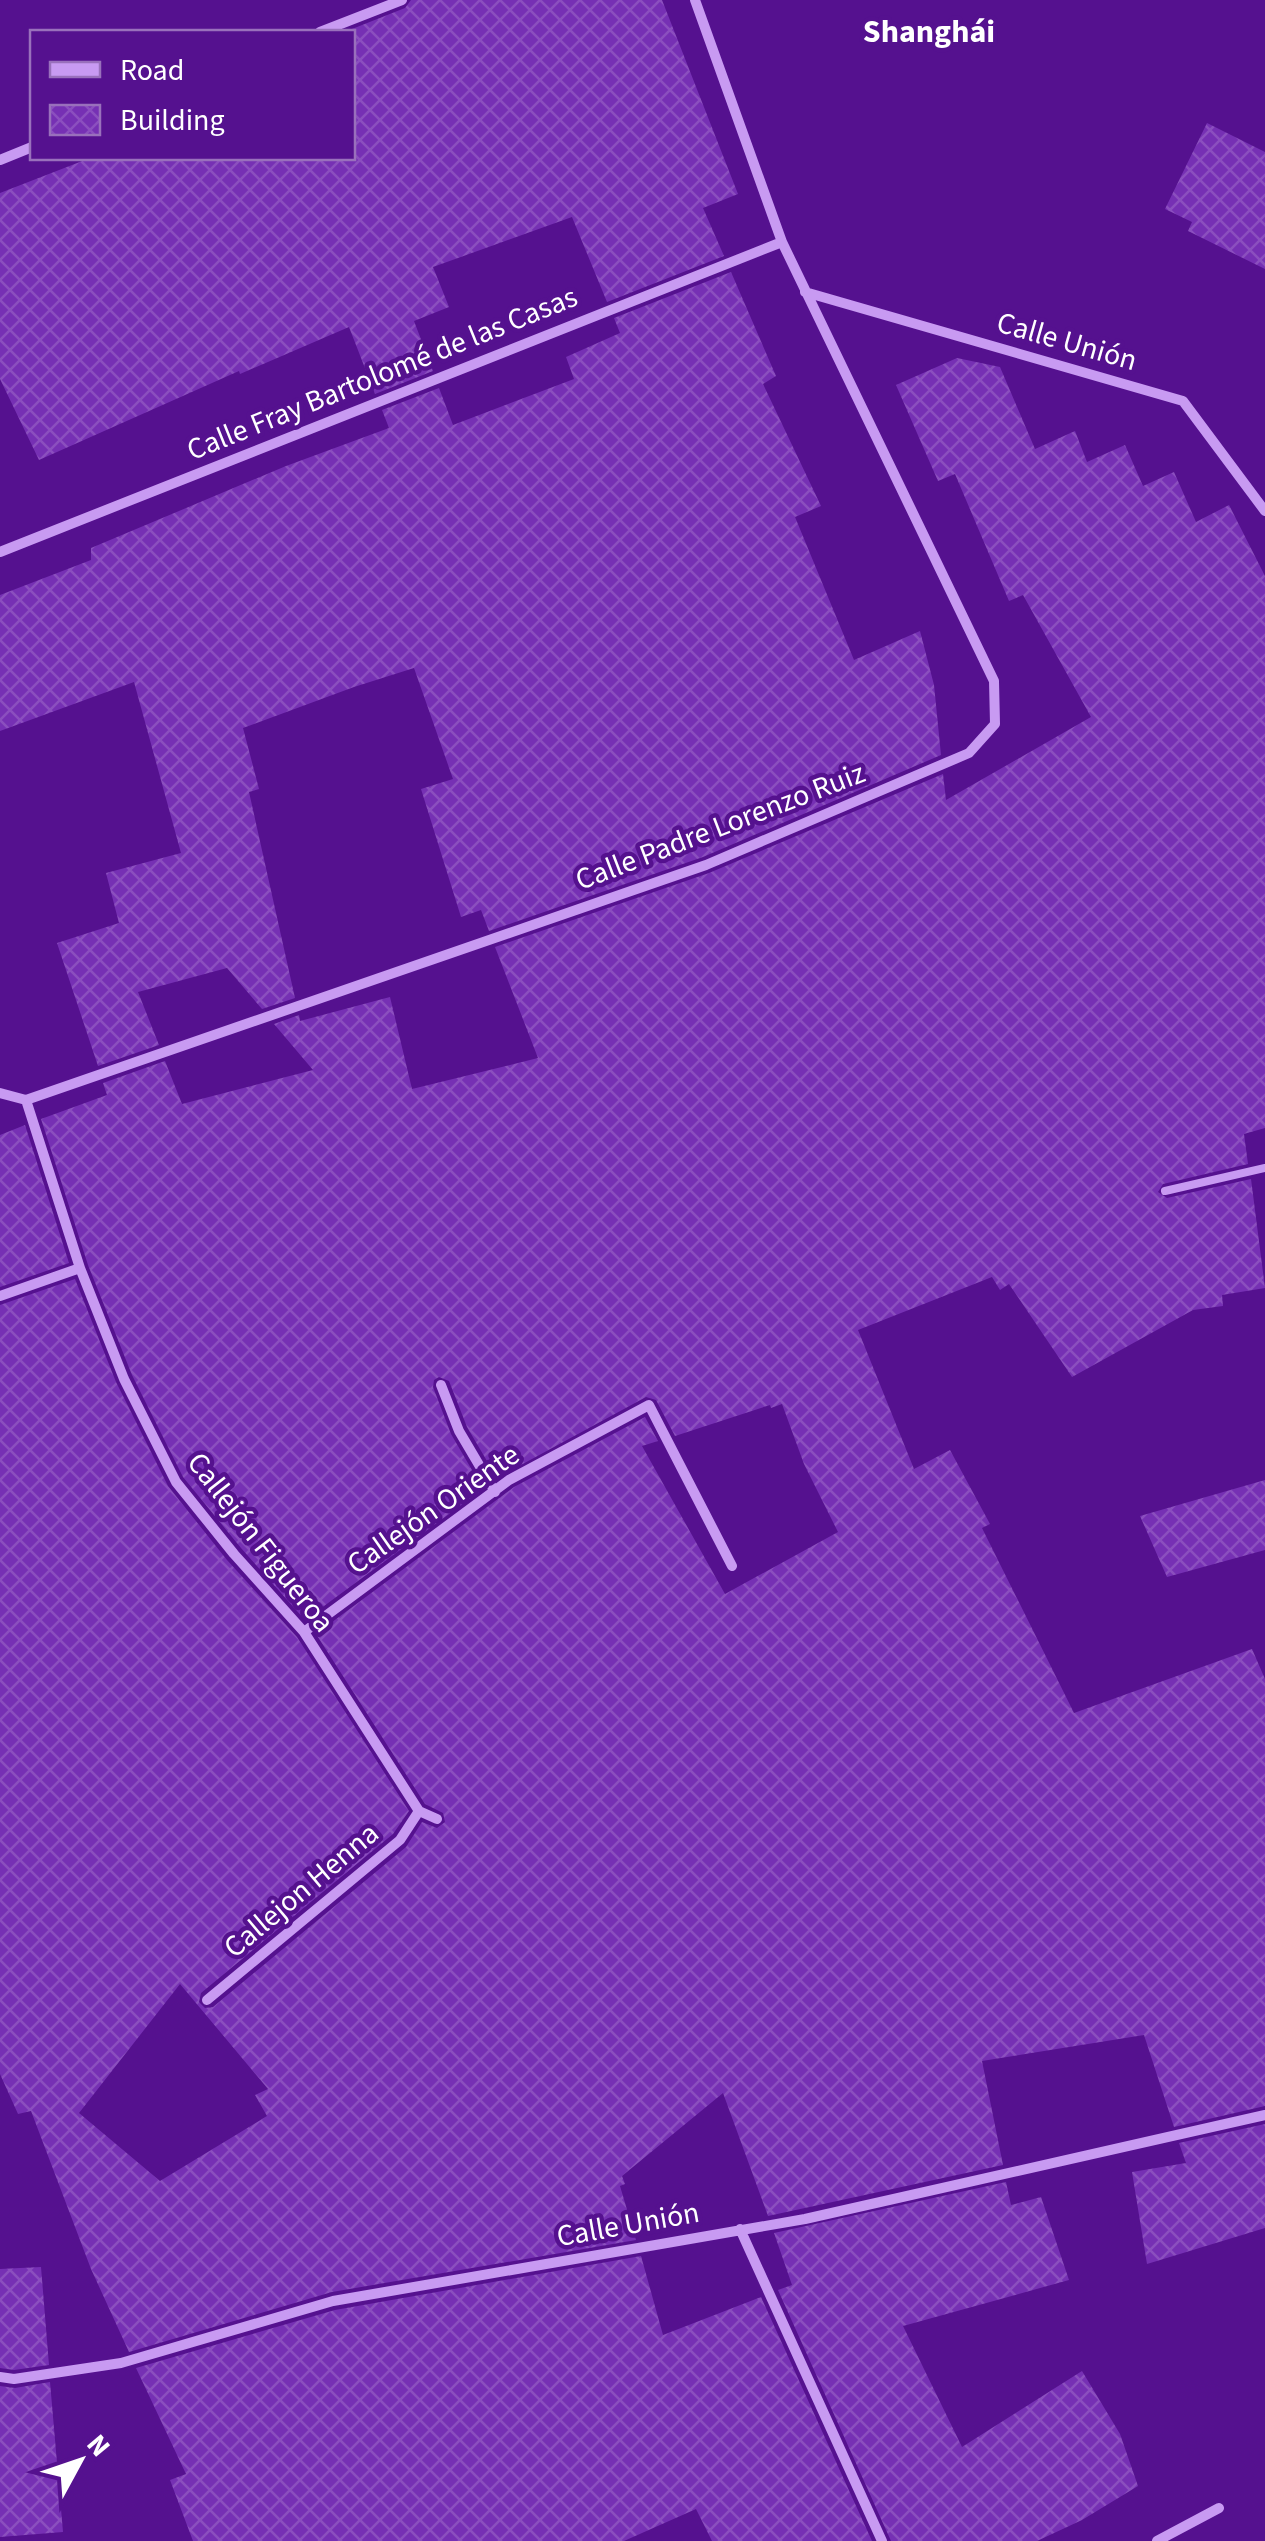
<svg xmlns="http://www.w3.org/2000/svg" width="1265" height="2541" font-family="'Source Sans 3',sans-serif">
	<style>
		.building { fill: url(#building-cross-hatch); fill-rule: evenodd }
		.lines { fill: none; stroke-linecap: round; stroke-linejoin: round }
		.lane { stroke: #c89af2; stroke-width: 8 }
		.street { stroke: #c89af2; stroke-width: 10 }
		.labels { text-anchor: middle; stroke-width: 9; stroke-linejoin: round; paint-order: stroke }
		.street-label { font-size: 30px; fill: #fff; stroke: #55118f }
		.neighbourhood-label { font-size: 32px; font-weight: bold; fill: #fff; stroke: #55118f }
	</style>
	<defs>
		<pattern id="building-cross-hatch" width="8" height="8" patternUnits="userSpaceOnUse" patternTransform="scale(2.5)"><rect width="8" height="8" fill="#7630b4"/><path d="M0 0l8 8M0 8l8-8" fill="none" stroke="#8b4fbf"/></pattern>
	</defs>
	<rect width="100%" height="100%" fill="#55118f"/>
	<!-- building -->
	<path class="building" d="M411 0H662L738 194 703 208 724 256 607 302 572 217 433 267 449 307 414 321 433 371 375 394 349 327 240 374 239 371 39 460 0 379V193L90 158H352V29L405 8Z
		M1207 123 1265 152V269L1188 231 1192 222 1165 209Z
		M731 272 776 376 763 384 821 506 795 517 854 660 920 631 934 685 941 755 703 857 489 931 481 910 461 917 421 789 453 779 414 668 354 687 243 728 259 789 249 792 295 998 262 1009 227 968 138 992 159 1045 98 1066 57 943 119 923 106 873 181 853 134 682 0 731V595L91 560V548L286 466 389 428 382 410 439 388 453 425 574 379 566 357 620 333 614 318Z
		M957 358 1000 367 1035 449 1075 431 1087 462 1125 445 1143 486 1174 472 1196 522 1229 505 1265 576V1128L1244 1134 1248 1164 1163 1184 1158 1192 1167 1198 1251 1179 1265 1288 1222 1295 1223 1306 1193 1310 1072 1377 1009 1284 1000 1290 992 1277 858 1330 914 1469 950 1450 990 1524 982 1528 1074 1713 1252 1649 1265 1679V2106L1174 2127 1144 2035 982 2061 1003 2165 768 2216 723 2093 622 2176 625 2184 620 2186 636 2240 332 2292 129 2352 91 2269 31 2111 18 2114 0 2074V1305L75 1279 116 1382 168 1486 227 1560 297 1637 409 1811 393 1834 201 1993 199 2002 205 2008 213 2007 406 1847 422 1822 437 1828 445 1822 443 1813 425 1804 316 1634 514 1487 645 1417 658 1441 642 1446 725 1594 838 1532 804 1464 782 1404 771 1408 770 1405 675 1436 656 1400 646 1397 497 1478 467 1427 449 1381 439 1377 434 1380 433 1387 451 1434 483 1489 305 1620 241 1548 183 1477 132 1375 88 1265 41 1119 107 1095 103 1083 165 1061 182 1104 313 1070 274 1024 299 1015 300 1021 390 997 412 1089 538 1058 495 947 709 873 943 774 946 800 1091 717 1023 595 1009 601 955 474 938 481 896 385ZM180 1984 268 2089 255 2095 267 2116 160 2181 79 2113Z
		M25 1125 69 1263 0 1287V1135Z
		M1265 1480V1550L1167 1577 1140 1516Z
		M1265 2124V2228L1147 2264 1132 2172 1186 2163 1179 2143Z
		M1006 2182 1011 2205 1041 2197 1069 2280 903 2326 962 2447 1082 2371 1120 2434 1138 2486 1082 2520 1037 2541H891L778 2290 792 2285 774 2233Z
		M641 2256 663 2335 761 2297 872 2541H712L696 2509 624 2541H193L170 2480 186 2474 136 2368 335 2310Z
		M41 2267 49 2365 14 2370 0 2368V2269Z
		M50 2382 63 2532 0 2537V2386L15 2388Z"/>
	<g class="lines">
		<!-- lane -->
		<path class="lane" d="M1165 1191 1265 1168"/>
		<!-- street -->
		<path class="street" d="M320 32 402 0
			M0 160 32 147
			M805 292 1183 401 1265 511
			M0 552 782 242
			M0 1093 26 1100 706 865 969 753 995 724 994 681 782 242 695 0
			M26 1100 80 1268 124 1379 176 1482 234 1554 304 1632 419 1811 437 1819
			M0 1296 80 1268
			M441 1385 459 1431 495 1492
			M304 1632 509 1480 649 1405 732 1566
			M207 2000 400 1840 419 1811
			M740 2229 882 2541
			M0 2377 14 2379 121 2363 333 2301 805 2219 1265 2115
			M1157 2541 1219 2508"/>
	</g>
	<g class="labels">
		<!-- street labels -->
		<g class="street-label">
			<text transform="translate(1067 341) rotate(16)" y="10">Calle Unión</text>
			<text transform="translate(382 373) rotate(-22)" y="10">Calle Fray Bartolomé de las Casas</text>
			<text transform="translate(720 826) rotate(-21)" y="10">Calle Padre Lorenzo Ruiz</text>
			<text transform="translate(433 1509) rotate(-35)" y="10">Callejón Oriente</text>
			<text transform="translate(261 1542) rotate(52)" y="10">Callejón Figueroa</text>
			<text transform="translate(301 1890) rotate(-40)" y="10">Callejon Henna</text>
			<text transform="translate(628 2224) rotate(-10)" y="10">Calle Unión</text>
		</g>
		<!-- neighbourhood labels -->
		<g class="neighbourhood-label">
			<text x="929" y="42">Shanghái</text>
		</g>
	</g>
	<!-- legend -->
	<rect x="30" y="30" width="325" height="130" fill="#55118f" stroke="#9970bc" stroke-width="2.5"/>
	<rect x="50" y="62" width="50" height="15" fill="#c89af2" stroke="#9970bc" stroke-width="2.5"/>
	<text x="120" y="80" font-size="30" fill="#ffffff">Road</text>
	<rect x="50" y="105" width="50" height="30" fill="url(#building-cross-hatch)" stroke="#9970bc" stroke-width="2.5"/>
	<text x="120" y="130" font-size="30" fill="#ffffff">Building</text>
	<!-- north arrow -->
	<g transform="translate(80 2461) rotate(50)" stroke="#55118f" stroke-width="8" paint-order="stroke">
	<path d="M0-8L18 38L0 25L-18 38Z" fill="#ffffff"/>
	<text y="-15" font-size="28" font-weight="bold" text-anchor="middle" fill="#ffffff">N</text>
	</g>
</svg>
